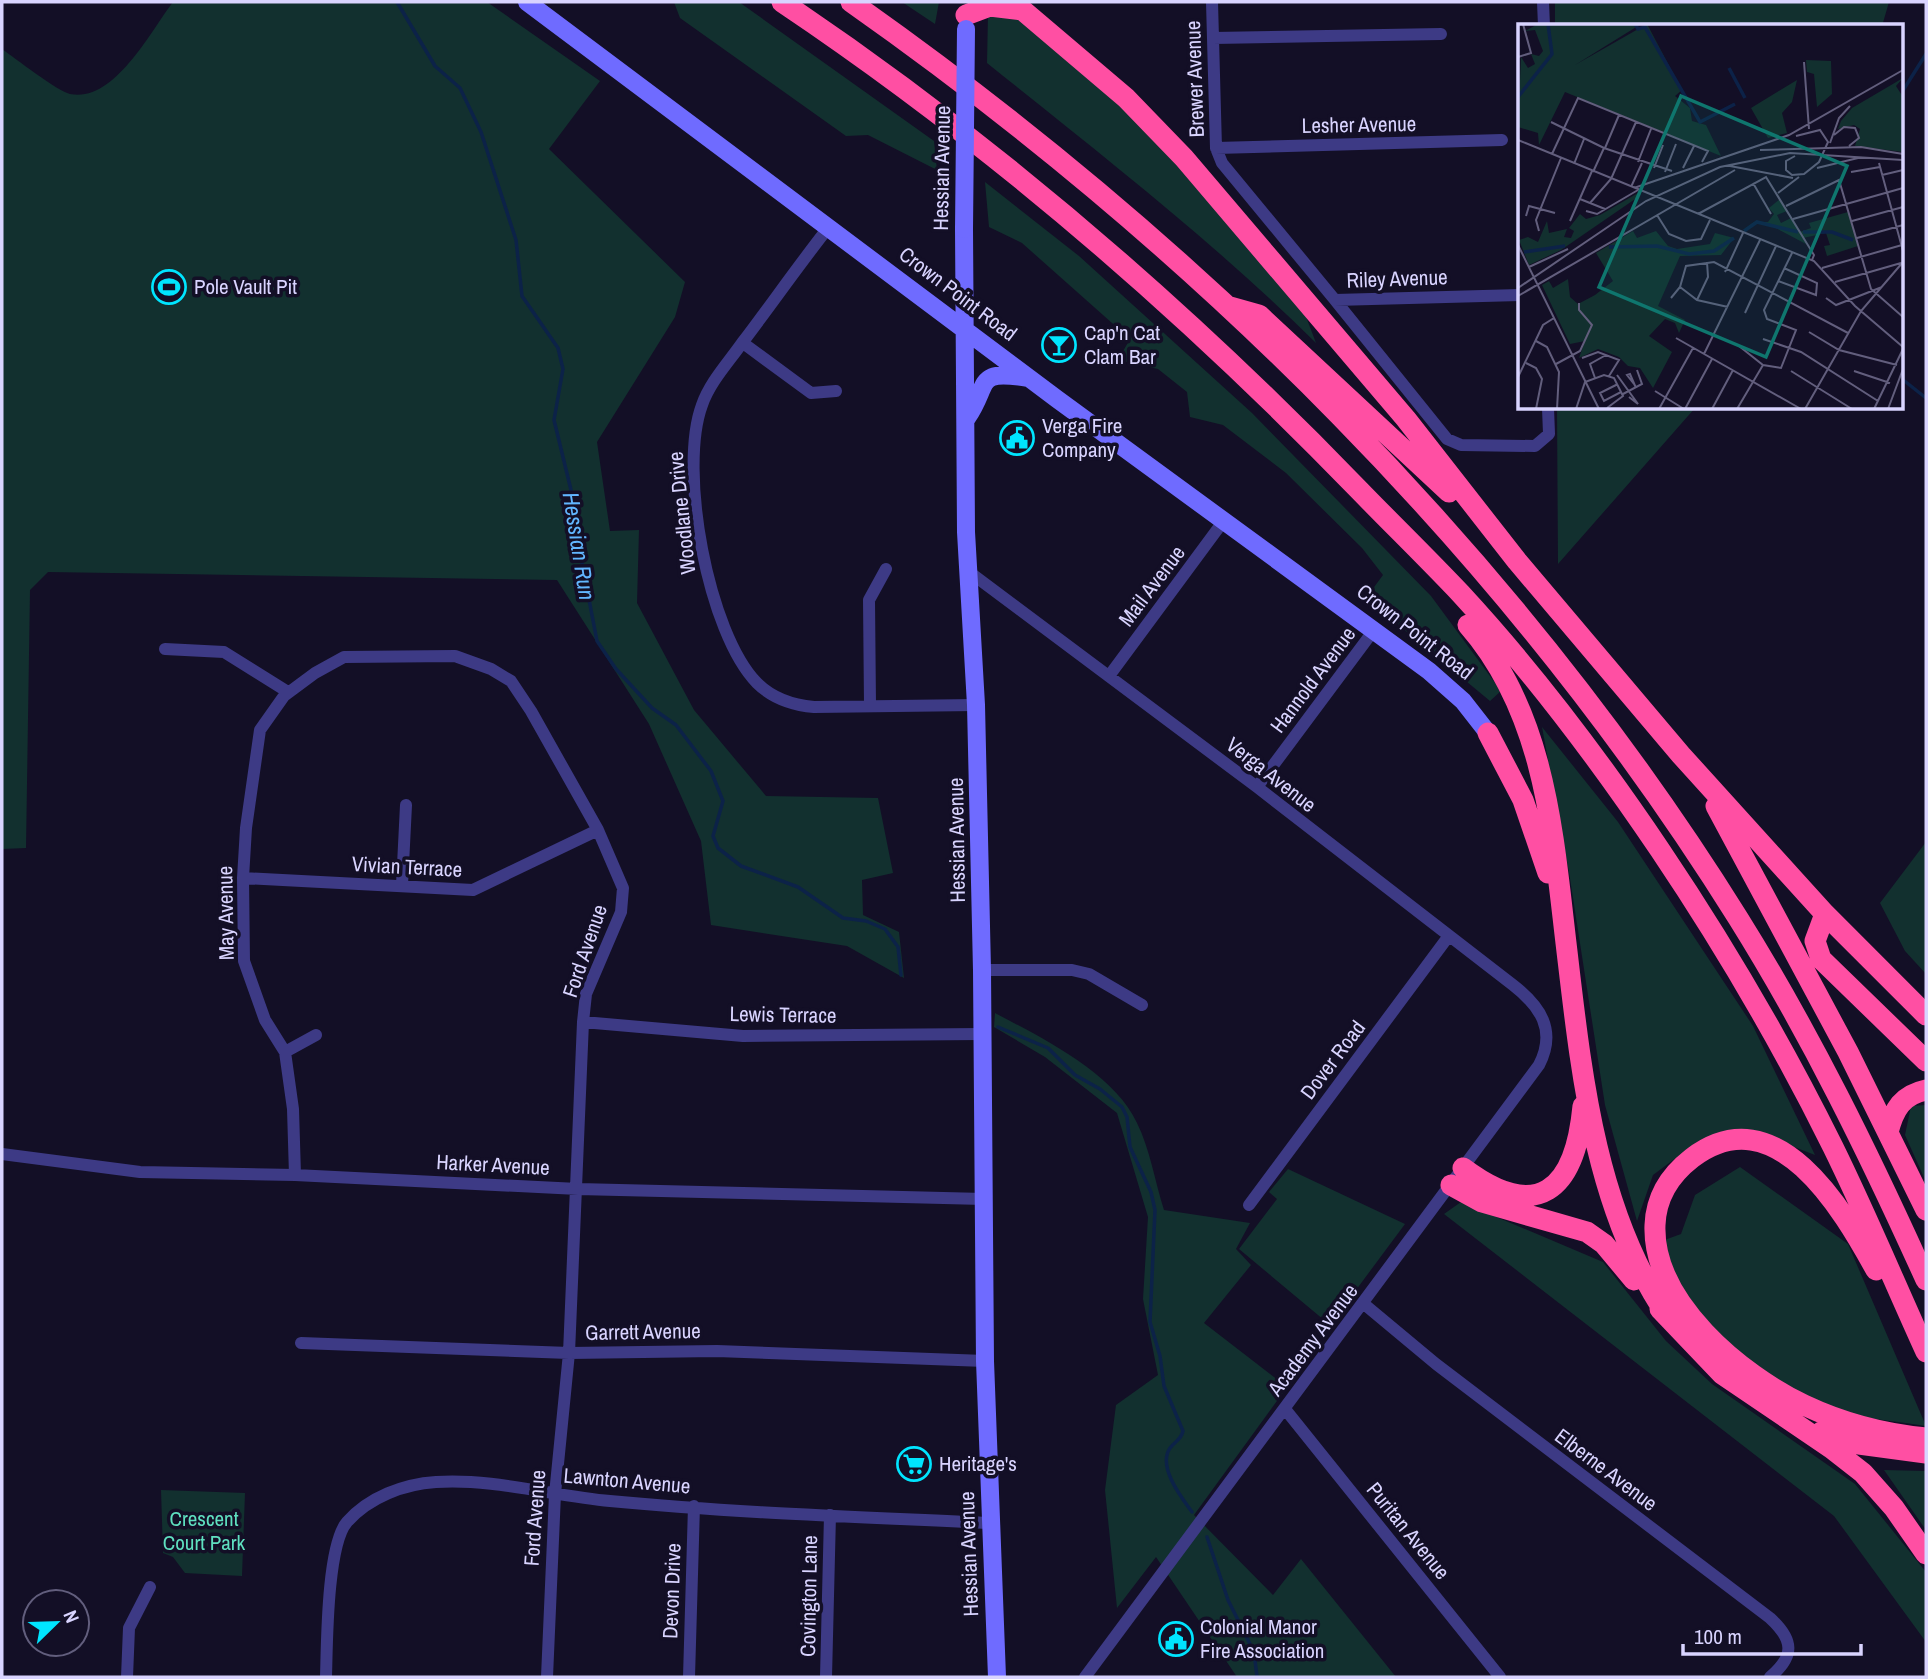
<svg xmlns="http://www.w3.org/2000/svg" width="1928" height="1679" font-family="'Archivo Narrow',sans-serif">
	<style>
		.green { fill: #12302f }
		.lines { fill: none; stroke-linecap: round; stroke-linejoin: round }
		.stream { stroke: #0c2248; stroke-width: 3.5 }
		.street { stroke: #3d3a85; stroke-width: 12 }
		.secondary { stroke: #6f6bff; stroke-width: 18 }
		.highway { stroke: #ff4fa3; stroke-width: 21 }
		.secondary-bridge { stroke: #6f6bff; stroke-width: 18 }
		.labels { text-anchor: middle; stroke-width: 7; stroke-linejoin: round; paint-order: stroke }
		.street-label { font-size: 21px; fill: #d9d4ff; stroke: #130f26 }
		.poi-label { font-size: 21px; fill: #d9d4ff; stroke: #130f26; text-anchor: start }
		.park-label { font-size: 21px; fill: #5fe0c0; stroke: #130f26 }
		.water-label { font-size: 23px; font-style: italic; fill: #62b6ff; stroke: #130f26 }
		.inset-river { fill: none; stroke: #0c2248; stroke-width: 3.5 }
		.inset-road { fill: none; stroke: #625e7d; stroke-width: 2 }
		.view { fill: #0f766e; fill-opacity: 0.15; stroke: #0f766e; stroke-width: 3.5 }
		.inset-edge { fill: none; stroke: #d9d4ff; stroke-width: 3.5 }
	</style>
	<rect width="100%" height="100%" fill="#130f26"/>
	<!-- green -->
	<path class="green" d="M173 2H487L600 81 549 149 685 282 675 317 597 442 610 531 639 530 637 603 694 710 766 796 878 798 893 873 862 880 863 915 899 932 904 978 847 946 711 925 701 841 649 724 557 580 48 572 30 590 26 848 2 849V49C15 58 57 91 70 94 114 103 150 32 173 2Z
		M674 2H739L934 141 937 170 868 135 846 136 680 18Z
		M902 2H939L935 24Z
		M1555 2H1889L1882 26H1555Z
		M1007 11 1023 21 1143 126 1305 314 1316 343C1213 241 1099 153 987 63L988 15Z
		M985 182 1079 256 1252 413 1431 596 1501 691 1490 701 1366 598 1383 575 1362 548 1286 473 1223 425 1190 417 1187 392 1158 369 1118 360 1130 339 1022 243 989 227Z
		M1557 408H1695L1558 564Z
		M1542 727 1618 822 1753 1026 1815 1155 1750 1130 1700 1140 1653 1175 1637 1221 1605 1105 1569 872Z
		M1926 842V974L1905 951 1880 903Z
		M995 1013C1042 1038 1114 1073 1137 1123 1150 1149 1155 1182 1164 1210L1250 1223 1236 1249 1251 1265 1204 1323 1287 1387 1194 1515 1273 1595 1301 1559 1396 1677H1237L1156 1557 1117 1608 1105 1490 1116 1405 1158 1375 1143 1299 1148 1217 1117 1113 1045 1057 994 1027Z
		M1926 1105V1182L1905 1135 1911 1106Z
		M1740 1167 1848 1244 1926 1426C1904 1422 1880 1421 1857 1415 1770 1392 1692 1326 1659 1242L1681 1234 1695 1195Z
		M1288 1169 1405 1224 1330 1325 1239 1249 1277 1199 1269 1192Z
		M1461 1202 1603 1262 1666 1341 1712 1384 1855 1484 1926 1572V1642L1834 1516 1444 1214Z
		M1884 1470 1926 1471V1530Z
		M161 1490 245 1493 242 1576 185 1573 173 1557 163 1553Z"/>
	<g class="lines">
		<!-- stream -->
		<path class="stream" d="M397 2 435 66 460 88 481 132 516 240 522 296 558 348 563 369 554 420 571 490 570 501 597 641 616 669 652 708 676 725 711 771 723 801 713 836 718 848 741 866 798 887 843 918 866 921 885 929 898 947 901 975
			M1902 92 1926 54
			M1902 379 1926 398
			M998 1027 1048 1048 1075 1075 1100 1089 1122 1107 1127 1117 1130 1147 1151 1192 1155 1210 1150 1322 1160 1356 1164 1386 1183 1431C1181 1440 1175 1441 1170 1448 1157 1467 1182 1498 1192 1512
			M1207 1537 1228 1600 1254 1652 1257 1677"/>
		<!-- street -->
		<path class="street" d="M1212 2 1216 148 1222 163 1335 300 1520 295
			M1543 2 1544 26
			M1213 38 1441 34
			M1216 148 1502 140
			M828 228C798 266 771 305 742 343 728 363 710 382 702 405 678 470 708 633 757 683 773 699 792 705 814 707L976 705
			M1335 300 1447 439 1461 445 1535 446 1549 434 1548 408
			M743 343 811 393 836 391
			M968 571 1257 787 1513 985C1540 1006 1557 1030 1539 1065L1085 1677
			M165 649 224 652 288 692
			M1109 676 1225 519
			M870 705 869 600 886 569
			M1257 787 1374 630
			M243 878 473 890 598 830
			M402 885 406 805
			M982 970H1072L1089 974 1142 1005
			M583 1022 743 1036 982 1034
			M285 1052 316 1035
			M2 1154 140 1172 295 1175 578 1189 984 1199
			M295 1175 293 1109 285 1052 265 1020 244 961 243 878 246 828 260 730 284 696 315 673 344 657 455 656 491 669 511 681 531 711 598 830 623 888 621 912 586 994 583 1022 569 1353 555 1494 547 1677
			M1249 1205 1448 937
			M1364 1304 1436 1364 1770 1618C1794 1640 1795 1656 1770 1677
			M301 1343 569 1353 717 1351 985 1361
			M1285 1409 1500 1677
			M127 1677 129 1628 150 1587
			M326 1677C327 1644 327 1545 347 1522 369 1497 404 1484 436 1482 492 1478 554 1496 610 1501 736 1513 863 1517 989 1523
			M689 1677 694 1506
			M826 1677 830 1515"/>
		<!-- secondary -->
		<path class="secondary" d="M527 2 1057 399 1429 671 1463 701 1488 733
			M964 229 966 532 976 705 982 970 985 1361 997 1677
			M967 418C991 383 973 369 1029 378"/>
		<!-- highway -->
		<path class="highway" d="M782 2C992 143 1184 309 1360 491 1393 525 1428 559 1461 594 1534 673 1600 761 1660 850 1724 945 1782 1044 1833 1147 1866 1214 1895 1284 1926 1352
			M851 2C1199 247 1512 556 1738 918 1810 1033 1870 1156 1926 1280
			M1013 2 1126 98 1184 158 1406 419 1517 561 1681 755 1825 914 1926 1015
			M966 15 990 6 1022 10
			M1227 306 1259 315 1449 492
			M1468 625C1545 713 1553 833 1566 943 1581 1070 1594 1209 1668 1317
			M1488 733 1523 800 1548 873
			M1716 806 1848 1052 1926 1210
			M1825 914 1815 941 1821 959 1926 1061
			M1888 1132C1894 1109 1902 1095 1926 1090
			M1463 1168C1538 1224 1575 1190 1583 1106
			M1451 1185 1482 1202 1587 1232 1604 1244 1634 1280
			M1876 1270C1843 1210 1776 1094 1692 1158 1670 1175 1656 1197 1655 1225 1652 1302 1741 1375 1804 1405 1842 1423 1884 1434 1926 1438
			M1660 1309 1722 1374 1831 1448 1863 1473 1894 1508 1926 1554
			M1821 1432 1859 1444 1926 1453"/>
		<!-- secondary-bridge -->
		<path class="secondary-bridge" d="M964 229 966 29"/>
	</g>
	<!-- icons -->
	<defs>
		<g id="stadium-ring" transform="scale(1.75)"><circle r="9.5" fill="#130f26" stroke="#00e5ff" stroke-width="1.5"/><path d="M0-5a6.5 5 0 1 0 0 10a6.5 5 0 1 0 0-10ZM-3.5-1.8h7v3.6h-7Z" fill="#00e5ff"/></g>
		<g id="bar-ring" transform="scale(1.75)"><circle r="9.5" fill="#130f26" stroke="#00e5ff" stroke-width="1.5"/><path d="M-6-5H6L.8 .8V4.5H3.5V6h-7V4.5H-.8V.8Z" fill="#00e5ff"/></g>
		<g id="civic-ring" transform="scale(1.75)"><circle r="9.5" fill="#130f26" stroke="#00e5ff" stroke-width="1.5"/><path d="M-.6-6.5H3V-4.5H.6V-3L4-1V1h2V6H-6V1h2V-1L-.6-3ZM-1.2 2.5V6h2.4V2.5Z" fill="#00e5ff"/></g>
		<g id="supermarket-ring" transform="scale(1.75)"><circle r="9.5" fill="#130f26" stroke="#00e5ff" stroke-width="1.5"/><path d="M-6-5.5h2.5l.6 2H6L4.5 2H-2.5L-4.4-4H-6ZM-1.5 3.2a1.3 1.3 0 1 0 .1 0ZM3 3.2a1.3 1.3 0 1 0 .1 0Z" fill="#00e5ff"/></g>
	</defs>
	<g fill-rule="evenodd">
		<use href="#stadium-ring" x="169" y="287"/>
		<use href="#bar-ring" x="1059" y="345"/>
		<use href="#civic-ring" x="1017" y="438"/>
		<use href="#supermarket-ring" x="914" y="1464"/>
		<use href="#civic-ring" x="1176" y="1639"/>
	</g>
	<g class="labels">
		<!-- street labels -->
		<g class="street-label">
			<text transform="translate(1195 79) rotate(-92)" y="7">Brewer Avenue</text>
			<text transform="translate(1359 125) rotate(-1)" y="7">Lesher Avenue</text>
			<text transform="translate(942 168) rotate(-89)" y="7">Hessian Avenue</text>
			<text transform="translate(1397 279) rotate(-2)" y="7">Riley Avenue</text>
			<text transform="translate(958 294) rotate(37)" y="7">Crown Point Road</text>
			<text transform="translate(682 513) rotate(-96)" y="7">Woodlane Drive</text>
			<text transform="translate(1152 586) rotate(-53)" y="7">Mail Avenue</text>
			<text transform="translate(1415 632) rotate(38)" y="7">Crown Point Road</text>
			<text transform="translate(1313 680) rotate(-53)" y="7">Hannold Avenue</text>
			<text transform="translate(1271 775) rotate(38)" y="7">Verga Avenue</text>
			<text transform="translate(957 840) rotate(-91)" y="7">Hessian Avenue</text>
			<text transform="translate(407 867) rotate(3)" y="7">Vivian Terrace</text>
			<text transform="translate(226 913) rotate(-91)" y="7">May Avenue</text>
			<text transform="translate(585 951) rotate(-71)" y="7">Ford Avenue</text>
			<text transform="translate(783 1015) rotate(1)" y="7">Lewis Terrace</text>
			<text transform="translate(1333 1060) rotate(-53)" y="7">Dover Road</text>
			<text transform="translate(493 1165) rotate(3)" y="7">Harker Avenue</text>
			<text transform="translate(643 1332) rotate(-1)" y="7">Garrett Avenue</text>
			<text transform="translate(1313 1340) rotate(-53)" y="7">Academy Avenue</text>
			<text transform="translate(1606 1470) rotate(37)" y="7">Elberne Avenue</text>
			<text transform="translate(627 1481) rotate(5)" y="7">Lawnton Avenue</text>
			<text transform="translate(535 1518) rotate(-86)" y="7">Ford Avenue</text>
			<text transform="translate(1408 1531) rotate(51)" y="7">Puritan Avenue</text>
			<text transform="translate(969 1554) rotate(-92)" y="7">Hessian Avenue</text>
			<text transform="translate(672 1591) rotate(-88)" y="7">Devon Drive</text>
			<text transform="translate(809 1596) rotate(-89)" y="7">Covington Lane</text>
		</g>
		<!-- poi labels -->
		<g class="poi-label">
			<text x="194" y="294">Pole Vault Pit</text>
			<text x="1084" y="340">Cap'n Cat<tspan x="1084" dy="24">Clam Bar</tspan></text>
			<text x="1042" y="433">Verga Fire<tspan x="1042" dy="24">Company</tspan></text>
			<text x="939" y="1471">Heritage's</text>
			<text x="1200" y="1634">Colonial Manor<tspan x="1200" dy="24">Fire Association</tspan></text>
		</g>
		<!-- park labels -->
		<g class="park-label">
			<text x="204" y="1526">Crescent<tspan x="204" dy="24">Court Park</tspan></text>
		</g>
		<!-- water labels -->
		<g class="water-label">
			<text transform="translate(579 546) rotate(81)" y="8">Hessian Run</text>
		</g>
	</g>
	<!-- overview -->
	<g transform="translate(1518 24)">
		<rect width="385" height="385" fill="#130f26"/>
		<path d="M20 0H123L57 41 129 0 164 66 157 72 172 84 174 97 188 101 203 132 47 68 21 121 20 109 0 103 3 33 10 44 17 40 13 30 21 32 25 27 17 6 7 7ZM288 36 313 37 314 70 299 83 296 50 289 48ZM385 54 378 62 385 73V128L337 122 342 105 336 101 320 105 323 97 334 84ZM279 56 274 78 264 89 269 109 250 114 233 84ZM120 169 123 171 43 226 11 241 1 216 10 213 20 218 29 197 31 209 49 205 46 213 53 214 56 207 51 204 62 190 68 195 82 191ZM262 175 269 187 259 191 263 199 273 194 282 208 293 204 291 199 330 188 340 222 309 232 306 222 312 221 308 209 285 214 288 220 250 200 239 199 224 207 236 198H250L256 190 251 184ZM115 207 119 214 138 207 150 222 159 225 192 220 197 209 216 214 203 231 162 232 140 282 167 296 161 309 157 299 147 295 131 312 154 328 135 364 122 344 110 342 101 333 80 325 61 334 67 317 52 320 24 261 31 257 35 264 50 255 52 273 60 280 77 271 95 257 78 229Z" fill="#12302f"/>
		<path class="inset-river" d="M117 0 120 5 127 3 182 98 217 80M211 44 227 74M0 73 34 30 30 0M226 207 239 198 280 208M285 208H314L335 216M91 223 139 222 171 230 196 227 216 214M6 228 47 222"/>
		<path class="inset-road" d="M0 33 13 29 5 0M286 38 291 105M33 98 86 124 154 147M316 111 326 103 337 104 341 114 331 122M0 116 296 237 337 282 385 323M312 119 321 94 332 82M87 124 101 91M242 126 343 123 385 130M34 130 60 74 190 127 184 138M277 132 268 137V146L274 151 286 150 301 138 310 118 302 106 278 112M120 138 133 105M361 139 385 227M56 140 66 115M212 142 275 154M136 144 145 121M165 144 176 122M299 144 340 134M75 148 86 124M147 148 158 120M333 148 362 143M364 151 385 146M235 159 253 190M113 163 124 139M116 164 271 111 385 46M260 169 281 153M62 175 87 185M72 179 93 155 118 98M268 182 321 156 353 265 385 293M68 187 79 190 120 166M180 190 248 153 296 231 294 236M139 191 151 210 168 217 183 215 192 196M8 192 11 182 37 189M275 195 385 164M52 197 74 147M334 197 385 183M21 207 18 196 43 134M339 214 385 201M0 221 81 385M11 243 50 225M304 244 384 221M207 248 225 209M260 257 298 271 299 259 266 244M317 258 383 239M162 263 179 276 210 283M0 264 128 177 202 143 272 129 385 136M0 272 217 146M153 274 162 263 168 242 196 238 330 309M308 274 318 281 364 263M179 276 190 253 189 238M227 289 258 222M291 308 321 326 379 341M158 314 283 385M245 315 283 328 360 377M18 317 29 323 41 348 39 385M221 322 245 341 263 344 278 306 249 295 246 286 274 229M186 330 242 216M64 334 80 328 101 336 91 352M8 339 18 344 24 355 18 385M38 340 62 327 74 301 61 286V279M273 347 334 385M336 347 372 359M99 351 120 380 111 373M0 353 25 301 36 294M77 354 72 340 88 331M100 360 82 369 86 377 103 368M116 360 109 351 112 350 118 364M137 367 166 385M105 370 124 360 119 346M58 385 67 358 86 351 96 354 105 372 89 384M141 385 175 324M167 385 194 335M194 385 215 346M219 385 245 341M287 385 343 287 385 238M356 385 385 325M370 385 385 345"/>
		<path class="view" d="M163 72 329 142 248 333 81 263Z"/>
		<rect width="385" height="385" class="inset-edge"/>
	</g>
	<!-- border -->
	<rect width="1928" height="1679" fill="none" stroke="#d9d4ff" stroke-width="7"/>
	<!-- north arrow -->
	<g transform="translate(56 1623) rotate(67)"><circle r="33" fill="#130f26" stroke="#625e7d" stroke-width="2"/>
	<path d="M0-5L12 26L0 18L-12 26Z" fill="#00e5ff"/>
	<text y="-10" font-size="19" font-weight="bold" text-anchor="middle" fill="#d9d4ff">N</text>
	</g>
	<!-- scale -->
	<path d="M1683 1644v10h178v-10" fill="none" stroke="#d9d4ff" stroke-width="3.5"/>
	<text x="1694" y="1644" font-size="21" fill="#d9d4ff" stroke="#130f26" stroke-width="5" paint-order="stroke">100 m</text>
</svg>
